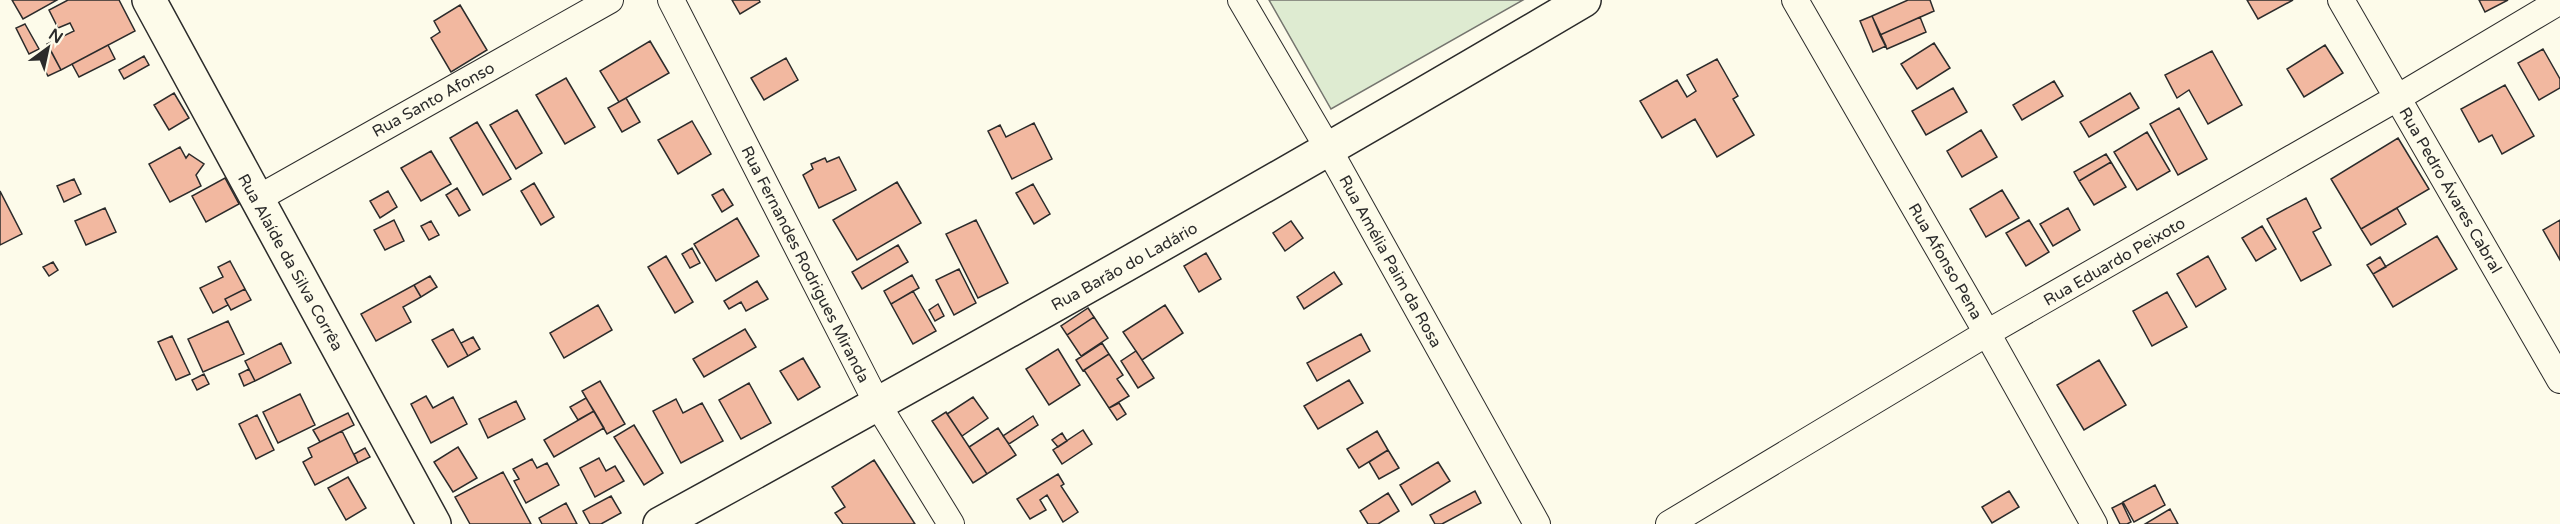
<svg xmlns="http://www.w3.org/2000/svg" width="2560" height="524" font-family="'Varela Round',sans-serif">
	<style>
		.green { fill: #deebd1; stroke: #74746e; stroke-width: 1.5 }
		.building { fill: #f2b8a0; stroke: #2b2b2b; stroke-width: 1.5 }
		.lines { fill: none; stroke-linecap: round; stroke-linejoin: round }
		.minor-casing { stroke: #2b2b2b; stroke-width: 28 }
		.major-casing { stroke: #2b2b2b; stroke-width: 36 }
		.minor { stroke: #fdfbea; stroke-width: 26 }
		.major { stroke: #fdfbea; stroke-width: 33 }
		.labels { text-anchor: middle; stroke-width: 4.5; stroke-linejoin: round; paint-order: stroke }
		.street-label { font-size: 16px; fill: #2b2b2b; stroke: #fdfbea }
	</style>
	<rect width="100%" height="100%" fill="#fdfbea"/>
	<!-- green -->
	<path class="green" d="M1269 0H1523L1331 109Z"/>
	<!-- building -->
	<path class="building" d="M12 0H57L23 19Z
		M68 0H119L135 31 61 70 47 44 74 31 70 23 58 28 49 10Z
		M732 0H759L760 2 740 14Z
		M1908 0H1930L1934 11 1880 35 1872 16Z
		M2247 0H2293L2258 19Z
		M2479 0H2508L2485 12Z
		M460 5 487 50 451 72 431 38 440 32 434 21Z
		M1872 16 1886 46 1873 52 1860 21Z
		M1920 17 1926 32 1887 49 1880 35Z
		M25 24 39 49 29 54 16 28Z
		M650 41 669 73 619 102 600 71Z
		M1934 43 1950 68 1917 89 1901 64Z
		M108 45 115 59 79 77 72 64Z
		M2325 45 2343 73 2304 97 2287 69Z
		M49 47 61 70 48 76 36 54Z
		M2543 49 2560 79V88L2539 100 2518 63Z
		M2212 51 2242 105 2208 124 2189 90 2177 98 2165 75Z
		M144 56 149 65 124 79 119 70Z
		M786 58 798 80 764 100 751 78Z
		M1717 59 1738 96 1733 99 1754 135 1717 157 1695 119 1662 138 1640 101 1677 80 1687 97 1696 91 1687 75Z
		M566 78 595 127 565 144 536 95Z
		M2054 81 2063 96 2022 120 2013 105Z
		M2505 85 2534 136 2502 154 2492 135 2479 142 2461 109Z
		M1953 88 1967 112 1926 135 1912 111Z
		M174 93 189 118 169 130 154 105Z
		M2130 93 2139 108 2089 137 2080 122Z
		M626 98 640 122 622 132 608 108Z
		M2179 108 2207 159 2178 175 2150 124Z
		M517 110 542 153 516 169 490 125Z
		M692 121 711 154 678 174 658 140Z
		M477 122 511 179 483 195 450 138Z
		M1034 123 1052 159 1012 179 988 131 1000 125 1006 137Z
		M1981 130 1997 157 1962 177 1947 151Z
		M2147 132 2170 171 2137 190 2114 152Z
		M2398 138 2429 189 2361 229 2331 179Z
		M180 147 186 158 189 154 204 164 196 175 201 186 170 202 149 164Z
		M431 151 451 184 421 201 401 168Z
		M2106 154 2111 162 2079 181 2074 172Z
		M839 157 856 190 819 208 803 175 813 169 811 164 825 158 827 162Z
		M2111 162 2126 187 2094 205 2079 181Z
		M225 178 239 204 206 222 192 196Z
		M74 179 81 194 64 202 57 186Z
		M897 182 921 223 857 260 833 220Z
		M534 183 554 217 541 225 521 191Z
		M1033 184 1050 214 1034 224 1016 193Z
		M457 188 470 210 459 216 446 195Z
		M723 189 733 205 722 212 712 195Z
		M2002 190 2019 218 1986 237 1970 209Z
		M0 191 22 234 0 245Z
		M388 191 397 207 380 218 370 201Z
		M2306 198 2321 228 2313 232 2331 265 2301 281 2267 219Z
		M105 208 116 232 86 245 75 221Z
		M2068 208 2080 230 2053 246 2040 224Z
		M2397 208 2406 224 2371 245 2361 229Z
		M737 218 759 256 716 281 694 244Z
		M394 220 404 241 385 250 374 230Z
		M976 220 1008 283 978 298 946 234Z
		M2029 220 2049 252 2026 266 2006 233Z
		M2560 220V260L2543 230Z
		M431 221 439 235 429 240 421 226Z
		M1291 221 1303 238 1285 251 1273 233Z
		M2262 226 2276 249 2256 261 2242 238Z
		M2437 236 2457 269 2393 307 2373 274Z
		M898 245 908 262 862 289 852 272Z
		M692 248 700 263 690 268 682 254Z
		M1206 253 1221 279 1199 292 1184 266Z
		M666 256 693 302 675 313 648 267Z
		M2208 256 2226 289 2196 307 2177 274Z
		M2380 257 2386 267 2373 274 2367 265Z
		M230 261 245 289 225 299 228 305 213 313 200 288 223 277 218 267Z
		M53 262 58 270 49 276 43 267Z
		M959 269 976 303 954 315 936 280Z
		M1334 272 1342 284 1304 309 1297 297Z
		M912 275 919 288 891 304 884 291Z
		M430 276 437 287 421 297 414 285Z
		M757 281 768 299 746 311 741 302 729 309 724 301Z
		M414 285 421 297 403 307 411 322 376 341 361 314Z
		M245 289 251 300 231 310 225 299Z
		M913 291 936 331 913 344 891 304Z
		M2167 292 2187 327 2152 346 2133 311Z
		M938 304 944 316 935 321 929 310Z
		M598 305 612 330 564 358 550 333Z
		M1165 305 1183 333 1142 360 1123 332Z
		M1088 308 1094 317 1067 335 1061 326Z
		M1094 317 1108 338 1081 356 1067 335Z
		M228 321 244 354 203 372 188 339Z
		M453 329 468 356 448 367 432 340Z
		M745 329 756 347 704 377 693 359Z
		M1361 334 1370 351 1317 381 1307 363Z
		M172 336 190 374 176 380 158 342Z
		M473 337 480 349 468 356 461 343Z
		M281 343 291 363 255 381 245 361Z
		M1102 343 1109 354 1083 371 1076 360Z
		M1058 349 1080 385 1049 405 1026 369Z
		M1136 351 1154 378 1138 388 1121 361Z
		M1109 354 1123 375 1117 379 1129 396 1109 408 1084 370Z
		M803 358 820 387 798 400 780 371Z
		M2099 360 2126 405 2084 430 2057 385Z
		M249 369 255 381 244 386 239 374Z
		M204 374 209 384 197 390 192 380Z
		M1349 380 1363 403 1318 429 1304 406Z
		M600 381 625 424 607 434 582 391Z
		M749 383 771 423 741 439 719 400Z
		M300 394 315 425 278 443 263 412Z
		M426 396 433 408 453 397 467 424 431 443 411 404Z
		M973 397 988 418 962 436 947 414Z
		M586 398 594 411 578 420 570 407Z
		M676 399 683 413 702 403 723 441 681 463 653 411Z
		M516 401 525 419 488 438 479 419Z
		M1119 403 1126 414 1117 420 1109 408Z
		M594 411 604 428 554 457 544 440Z
		M946 412 987 474 973 483 932 421Z
		M348 413 354 425 320 442 313 430Z
		M257 415 274 450 256 459 239 424Z
		M1033 416 1038 425 1009 444 1003 436Z
		M634 425 663 473 644 485 614 437Z
		M998 428 1016 455 987 474 969 447Z
		M1083 430 1092 444 1062 464 1053 450Z
		M342 431 358 463 315 485 303 462 312 457 308 448Z
		M1377 431 1388 450 1359 468 1347 449Z
		M1062 433 1067 441 1058 447 1052 440Z
		M458 447 477 478 453 492 434 462Z
		M365 448 370 457 358 463 354 454Z
		M1388 450 1399 468 1379 479 1369 462Z
		M599 458 606 471 615 466 624 481 595 497 580 468Z
		M532 459 537 468 547 463 559 485 526 503 514 481 519 479 513 469Z
		M874 460 915 524H843L835 513 845 507 832 487Z
		M1438 462 1450 481 1412 505 1400 485Z
		M503 472 531 524H470L455 497Z
		M1058 474 1064 484 1061 486 1078 512 1063 522 1047 495 1040 500 1046 510 1030 519 1017 499Z
		M348 477 366 508 346 520 328 488Z
		M2155 485 2165 505 2134 522 2123 502Z
		M1475 491 1481 503 1442 524H1435L1430 515Z
		M2009 491 2019 507 1992 523 1982 507Z
		M1388 493 1399 511 1378 524H1368L1360 511Z
		M611 496 621 513 601 524H590L583 511Z
		M566 503 577 524H542L539 518Z
		M2122 503 2131 522 2127 524H2120L2112 508Z
		M2170 509 2178 524H2145Z"/>
	<g class="lines">
		<!-- minor casing -->
		<g class="minor-casing">
			<path id="minor" d="M671 0 878 405 951 524
				M1241 0 1329 150 1537 524
				M1795 0 1987 333 2094 524
				M2341 0 2560 380
				M257 199 610 0
				M1669 524 1987 333 2397 98 2560 1"/>
		</g>
		<!-- major casing -->
		<g class="major-casing">
			<path id="major" d="M149 0 434 524
				M660 524C970 354 1279 180 1584 0"/>
		</g>
		<!-- minor -->
		<use href="#minor" class="minor"/>
		<!-- major -->
		<use href="#major" class="major"/>
	</g>
	<g class="labels">
		<!-- street labels -->
		<g class="street-label">
			<text transform="translate(433 99) rotate(-29)" y="6">Rua Santo Afonso</text>
			<text transform="translate(2451 190) rotate(60)" y="6">Rua Pedro Ávares Cabral</text>
			<text transform="translate(1391 261) rotate(61)" y="6">Rua Amélia Paim da Rosa</text>
			<text transform="translate(1946 261) rotate(60)" y="6">Rua Afonso Pena</text>
			<text transform="translate(2114 261) rotate(-30)" y="6">Rua Eduardo Peixoto</text>
			<text transform="translate(291 262) rotate(61)" y="6">Rua Alaíde da Silva Corrêa</text>
			<text transform="translate(806 264) rotate(63)" y="6">Rua Fernandes Rodrigues Miranda</text>
			<text transform="translate(1124 266) rotate(-29)" y="6">Rua Barão do Ladário</text>
		</g>
	</g>
	<!-- north arrow -->
	<g transform="translate(48 48) rotate(33)" stroke="#fdfbea" stroke-width="4.5" paint-order="stroke">
	<path d="M0-4.5L10 22L0 15L-10 22Z" fill="#2b2b2b"/>
	<text y="-9" font-size="16" font-weight="bold" text-anchor="middle" fill="#2b2b2b">N</text>
	</g>
</svg>
